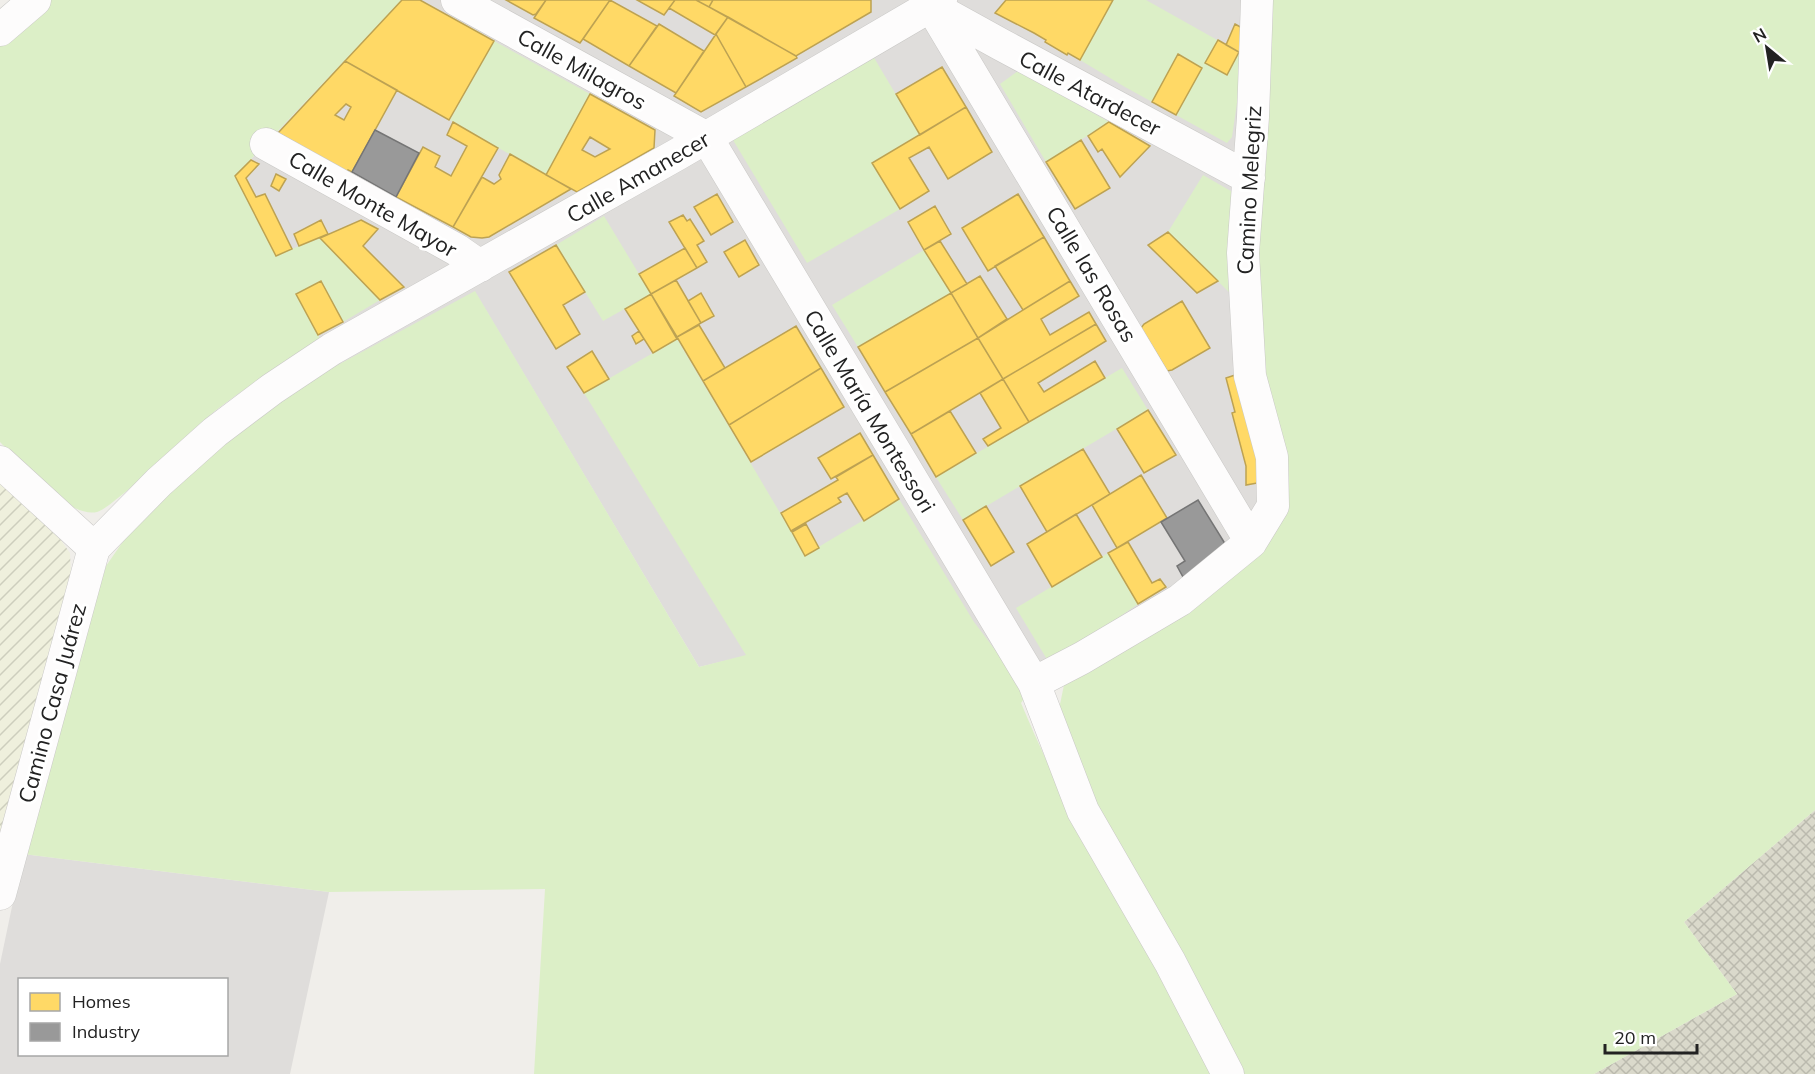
<svg xmlns="http://www.w3.org/2000/svg" width="1815" height="1074" font-family="Mulish,sans-serif">
	<style>
		.residential { fill: #dfdddb; fill-rule: evenodd }
		.construction { fill: url(#construction-cross-hatch) }
		.farmland { fill: url(#farmland-furrows) }
		.grass { fill: #dcefc7 }
		.homes { fill: #ffd966; stroke: #bda252; stroke-width: 1.5; fill-rule: evenodd }
		.industry { fill: #999; stroke: #757575; stroke-width: 1.5 }
		.lines { fill: none; stroke-linecap: round; stroke-linejoin: round }
		.minor-casing { stroke: #c9c8c6; stroke-width: 33 }
		.minor { stroke: #fdfcfc; stroke-width: 32 }
		.labels { text-anchor: middle; stroke-width: 6; stroke-linejoin: round; paint-order: stroke }
		.street-label { font-size: 22px; fill: #222; stroke: #fff }
	</style>
	<defs>
		<pattern id="construction-cross-hatch" width="8" height="8" patternUnits="userSpaceOnUse" patternTransform="scale(1.5)"><rect width="8" height="8" fill="#dad9cb"/><path d="M0 0l8 8M0 8l8-8" fill="none" stroke="#bbbaae"/></pattern>
		<pattern id="farmland-furrows" width="10" height="10" patternUnits="userSpaceOnUse" patternTransform="scale(1.5)"><rect width="10" height="10" fill="#eff0dd"/><path d="M-1 1l2-2M0 10L10 0M9 11l2-2" fill="none" stroke="#cdcebd"/></pattern>
	</defs>
	<rect width="100%" height="100%" fill="#f0eeea"/>
	<!-- residential -->
	<path class="residential" d="M402 0H1273V9L1264 37 1278 513 1080 668 746 656 699 667 475 292 331 371 322 342 235 176Z
		M23 854 329 892 290 1074H0V964ZM20 980H226V1054H20Z"/>
	<!-- construction -->
	<path class="construction" d="M1815 810V1074H1594L1737 994 1684 922Z"/>
	<!-- farmland -->
	<path class="farmland" d="M0 475 58 536 70 553 71 576 0 847Z"/>
	<!-- grass -->
	<path class="grass" d="M49 0H402L235 176 276 255 320 238 380 300 343 322 321 281 296 294 322 342C285 364 248 385 215 411 183 437 155 468 123 494 116 499 106 509 97 512 68 519 19 461 0 442V42Z
		M1113 0H1146L1244 55 1232 137 1227 143 1125 87 1080 60Z
		M1273 0H1815V810L1684 922 1737 994 1594 1074H1241L1086 795 1056 724 1066 675 1278 513 1261 379 1257 252 1264 37 1273 9Z
		M494 41 590 94 546 175 450 120Z
		M873 56 920 135 873 163 900 209 807 263 733 140Z
		M1018 71 1109 122 1046 162 1000 84Z
		M1203 175 1236 194 1235 298 1168 232Z
		M604 216 651 294 603 321 556 245Z
		M924 250 951 293 858 347 832 305Z
		M475 291 699 667 746 655 584 393 677 339 805 555 899 499 974 622 1008 667 1026 696 1021 703C1075 832 1148 952 1216 1074H534L545 889 329 892 23 854 106 566 142 514 273 400Z
		M1122 368 1148 410 963 520 936 477Z
		M1108 553 1138 604 1099 631 1048 661 1016 608Z"/>
	<!-- homes -->
	<path class="homes" d="M402 0H420L494 41 449 120 345 61Z
		M506 0H546L536 14 533 15Z
		M546 0H610L580 43 534 18Z
		M610 0 657 26 629 66 583 39Z
		M637 0H675L664 15Z
		M675 0H696L728 17 715 35 669 8Z
		M696 0H713L709 7Z
		M713 0H871V12L796 56 709 7Z
		M1006 0H1113L1080 60 1068 53 1067 55 1045 42 1046 40 1034 33 995 13Z
		M728 17 796 56 797 58 746 87 716 34Z
		M659 24 704 51 676 93 629 66Z
		M1235 24 1244 29V55L1226 45Z
		M716 34 746 87 701 112 674 96Z
		M1218 40 1239 52 1227 75 1205 63Z
		M1178 54 1202 68 1176 115 1152 102Z
		M345 61 397 90 352 172 348 170 346 172 278 133ZM346 104 351 107 344 120 335 115Z
		M942 67 966 107 920 135 896 94Z
		M590 94 655 130 654 148 577 192 546 175ZM590 137 610 149 595 157 582 150Z
		M966 107 992 152 948 179 929 147 909 158 929 191 900 209 872 163Z
		M453 122 498 148 453 227 396 197 423 147 440 156 435 167 451 176 467 146 447 135Z
		M1109 122 1150 146 1120 177 1102 149 1098 152 1088 136Z
		M1081 140 1110 188 1075 209 1046 162Z
		M510 154 571 189 489 237 482 238 471 237 453 227 482 177 494 184 501 179 499 175Z
		M251 160 259 164 246 178 256 197 265 194 292 249 276 256 235 176Z
		M276 174 286 179 279 191 271 186Z
		M717 194 733 222 711 235 694 207Z
		M1018 194 1044 237 988 271 962 228Z
		M935 206 951 234 924 250 908 222Z
		M683 215 687 221 690 219 704 241 697 245 707 262 697 268 669 222Z
		M321 220 328 234 299 246 294 234Z
		M361 220 378 229 363 246 404 287 380 300 320 238Z
		M1168 232 1218 281 1197 293 1148 245Z
		M1044 237 1070 281 1023 310 995 266Z
		M745 240 759 265 739 277 724 252Z
		M940 241 967 284 951 293 924 250Z
		M556 245 585 292 563 305 580 334 556 349 509 272Z
		M685 248 697 268 651 294 639 274Z
		M980 276 1007 319 978 338 951 293Z
		M676 280 701 323 677 337 651 294Z
		M321 281 343 322 318 335 296 294Z
		M1070 281 1079 296 1041 319 1050 335 1089 312 1096 324 1003 379 978 338Z
		M701 293 714 316 701 323 688 301Z
		M951 293 978 338 885 392 858 347Z
		M651 294 677 339 653 353 625 309Z
		M1182 301 1210 348 1172 370 1167 371 1141 328 1144 324Z
		M1096 324 1106 341 1038 383 1044 392 1095 361 1105 378 1029 422 1003 379Z
		M699 325 725 368 703 381 677 337Z
		M796 326 821 368 729 425 703 381Z
		M639 331 644 339 636 344 632 336Z
		M978 338 1003 379 911 434 885 392Z
		M592 351 609 379 584 393 567 367Z
		M821 368 844 407 751 462 729 425Z
		M1244 372 1263 482 1246 485V466L1232 413 1235 412 1226 378Z
		M1003 379 1029 422 988 446 983 439 1001 428 980 393Z
		M1148 410 1176 455 1144 473 1117 429Z
		M950 411 976 453 936 477 911 434Z
		M860 433 873 455 831 479 818 458Z
		M1083 449 1110 494 1047 532 1020 486Z
		M873 455 899 499 864 521 847 493 838 498 841 502 791 531 781 513 838 480 836 477Z
		M1141 475 1167 518 1117 548 1092 505Z
		M986 506 1014 552 991 566 963 520Z
		M1076 514 1102 557 1052 587 1027 544Z
		M806 524 819 548 805 556 792 532Z
		M1128 542 1152 583 1160 579 1166 587 1138 604 1108 553Z"/>
	<!-- industry -->
	<path class="industry" d="M375 130 419 153 396 197 352 172Z
		M1198 500 1224 542 1223 552 1183 577 1177 566 1185 561 1161 522Z"/>
	<g class="lines">
		<!-- minor casing -->
		<g class="minor-casing">
			<path id="minor" d="M457 0 707 138 1034 683 1083 811 1170 962 1228 1074
				M931 6 1251 542
				M933 7 1000 44 1249 178
				M0 30 35 0
				M266 144 457 250 480 266
				M0 462 94 548 0 894
				M94 548 159 482 215 432 272 389 332 349 678 154 941 0
				M1034 683 1082 658 1180 600 1251 542 1273 506 1272 457 1250 376 1243 253 1253 117 1257 0"/>
		</g>
		<!-- minor -->
		<use href="#minor" class="minor"/>
	</g>
	<g class="labels">
		<!-- street labels -->
		<g class="street-label">
			<text transform="translate(582 69) rotate(29)" y="8">Calle Milagros</text>
			<text transform="translate(1090 93) rotate(28)" y="8">Calle Atardecer</text>
			<text transform="translate(638 177) rotate(-30)" y="8">Calle Amanecer</text>
			<text transform="translate(1249 190) rotate(-87)" y="8">Camino Melegriz</text>
			<text transform="translate(373 204) rotate(30)" y="8">Calle Monte Mayor</text>
			<text transform="translate(1092 274) rotate(59)" y="8">Calle las Rosas</text>
			<text transform="translate(870 411) rotate(59)" y="8">Calle María Montessori</text>
			<text transform="translate(52 703) rotate(-75)" y="8">Camino Casa Juárez</text>
		</g>
	</g>
	<!-- legend -->
	<rect x="18" y="978" width="210" height="78" fill="#ffffff" stroke="#a7a7a7" stroke-width="1.5"/>
	<rect x="30" y="993" width="30" height="18" fill="#ffd966" stroke="#a7a7a7" stroke-width="1.5"/>
	<text x="72" y="1008" font-size="18" fill="#222222">Homes</text>
	<rect x="30" y="1023" width="30" height="18" fill="#999999" stroke="#a7a7a7" stroke-width="1.5"/>
	<text x="72" y="1038" font-size="18" fill="#222222">Industry</text>
	<!-- north arrow -->
	<g transform="translate(1767 48) rotate(330)" stroke="#ffffff" stroke-width="4.5" paint-order="stroke">
	<path d="M0-4.5L10 22L0 15L-10 22Z" fill="#222222"/>
	<text y="-9" font-size="16" font-weight="bold" text-anchor="middle" fill="#222222">N</text>
	</g>
	<!-- scale -->
	<path d="M1605 1044v9h92v-9" fill="none" stroke="#222222" stroke-width="3"/>
	<text x="1614" y="1044" font-size="18" fill="#222222" stroke="#ffffff" stroke-width="4.5" paint-order="stroke">20 m</text>
</svg>
